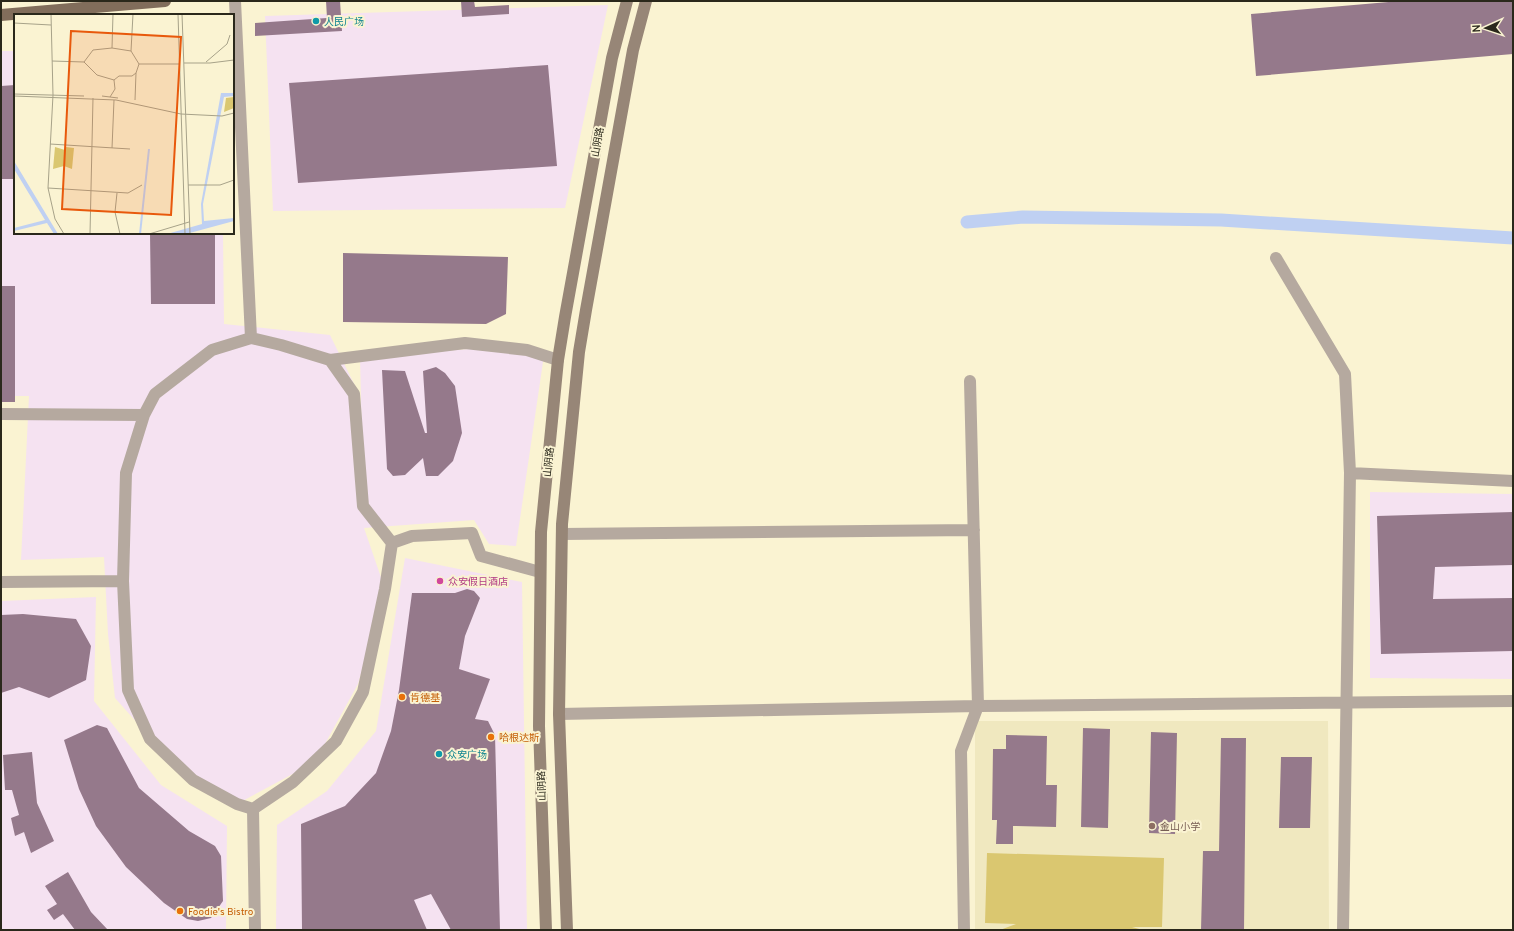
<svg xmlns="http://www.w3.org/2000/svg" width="1514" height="931" font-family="Overpass,'Noto Sans SC',sans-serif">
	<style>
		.commercial { fill: #f5e2f1 }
		.built { fill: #f0e8bf }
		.green { fill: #dac770 }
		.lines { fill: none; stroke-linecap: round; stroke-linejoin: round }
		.canal { stroke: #bfd0f2; stroke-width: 13 }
		.building { fill: #95798b }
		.minor { stroke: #b5a99f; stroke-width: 12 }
		.secondary { stroke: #978677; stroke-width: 12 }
		.primary { stroke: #816d5b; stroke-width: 12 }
		.culture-dot { fill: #0f9aa8; stroke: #faf3d2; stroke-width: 1.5 }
		.hotel-dot { fill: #d1479c; stroke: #faf3d2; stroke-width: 1.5 }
		.food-dot { fill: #e8710a; stroke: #faf3d2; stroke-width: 1.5 }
		.education-dot { fill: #8d6e63; stroke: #faf3d2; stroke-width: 1.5 }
		.labels { text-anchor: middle; stroke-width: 4; stroke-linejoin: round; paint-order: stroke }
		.culture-label { font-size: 10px; fill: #0d838f; stroke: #faf3d2; text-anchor: start }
		.street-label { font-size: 10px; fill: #2a281b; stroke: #faf3d2 }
		.hotel-label { font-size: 10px; fill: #b23c85; stroke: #faf3d2; text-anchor: start }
		.food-label { font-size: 10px; fill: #c56008; stroke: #faf3d2; text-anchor: start }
		.education-label { font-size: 10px; fill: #785e54; stroke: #faf3d2; text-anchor: start }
		.inset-river { fill: none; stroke: #bfd0f2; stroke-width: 2 }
		.inset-road { fill: none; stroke: #a7a289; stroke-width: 1 }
		.view { fill: #e8590c; fill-opacity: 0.15; stroke: #e8590c; stroke-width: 2 }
		.inset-edge { fill: none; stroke: #2a281b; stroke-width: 2 }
	</style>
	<rect width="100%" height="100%" fill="#faf3d2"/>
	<!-- commercial -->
	<path class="commercial" d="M608 5 565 208 273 211 265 16Z
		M1 51H15V233H223L224 324 330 335 358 392 363 491 360 357 497 347 544 355 516 546 489 544 474 520 364 528 385 589 358 684 315 762 237 804 164 753 115 698 108 634 104 557 21 560 29 396H1Z
		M1370 492 1513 494V679L1370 678Z
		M405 558 522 582 527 930H276L277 825 327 791 376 731Z
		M96 597 94 701 161 785 227 826 226 930H1V601Z"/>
	<!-- built -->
	<path class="built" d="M975 721H1328L1329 930H975Z"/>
	<!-- green -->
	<path class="green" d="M987 853 1164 858 1162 927H1132L1143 930H1000L1016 924 985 923Z"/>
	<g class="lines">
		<!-- canal -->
		<path class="canal" d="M967 222 1023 217 1221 220 1513 238"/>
	</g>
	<!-- building -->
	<path class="building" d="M326 1H340L342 31 255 36V23L327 18Z
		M461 1H474L475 7 509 5V14L462 17Z
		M1400 1H1513V54L1256 76 1251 14Z
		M548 65 557 166 298 183 289 83Z
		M15 85V179H1V86Z
		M150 233H215V304H151Z
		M343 253 508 257 506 314 486 324 343 322Z
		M1 286H15V402H1Z
		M436 367 445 373 455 386 462 433 453 461 438 476H426L423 458 405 475 393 476 387 469 382 370 405 371 425 433H427L423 371Z
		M1513 512V565L1435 567 1433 599 1513 598V651L1381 654 1377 516Z
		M467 589 474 591 480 598 465 636 459 669 490 679 475 719 488 721 495 735 500 930H451L431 894 414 900 427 930H302L301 824 345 806 376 773 391 731 399 690 412 593H455Z
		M23 614 76 619 91 646 86 680 49 698 19 687 1 693V615Z
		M97 725 107 728 139 788 189 831 215 846 221 856 223 901 211 918 198 921 187 919 164 903 126 867 96 826 79 789 64 740Z
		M1083 728 1110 729 1108 828 1081 827Z
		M1151 732 1177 733 1175 834 1149 833Z
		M1006 735 1047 736 1046 785H1057L1056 827 1013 826V844H996L997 820H992L993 749H1006Z
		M1221 738H1246L1244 930H1201L1203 851H1219Z
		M32 752 37 803 54 841 31 853 24 832 15 836 11 818 19 815 12 790H5L3 755Z
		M1281 757H1312L1310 828H1279Z
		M68 872 91 912 108 930H75L63 914 54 920 47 910 57 904 45 886Z"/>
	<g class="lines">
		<!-- minor -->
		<path class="minor" d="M235 1 251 338
			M1276 258 1345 374 1350 473 1343 930
			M330 360 465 343 527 350 558 360
			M1 414 144 415
			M1350 473 1513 481
			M562 534 974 530
			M123 581 126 473 144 415 155 394 212 350 251 338 281 345 330 360 354 394 363 506 392 543
			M1 582 123 581 128 690 150 739 193 780 237 804 253 809
			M559 714 978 706 1513 701
			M253 809 293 782 336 741 363 692 385 589 392 543 412 536 472 533 481 556 540 572
			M253 809 255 930
			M964 930 961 751 978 706 970 381"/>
		<!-- secondary -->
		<path class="secondary" d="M546 930 539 726 541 532 558 360 565 317 612 58 627 1
			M567 930 559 714 562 524 579 352 586 310 633 50 646 1"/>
		<!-- primary -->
		<path class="primary" d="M1 15 165 1"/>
	</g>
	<!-- markers -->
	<g class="culture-dot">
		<circle cx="316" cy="21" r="4"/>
		<circle cx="439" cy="754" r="4"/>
	</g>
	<circle class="hotel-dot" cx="440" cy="581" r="4"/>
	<g class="food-dot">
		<circle cx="402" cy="697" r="4"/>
		<circle cx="491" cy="737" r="4"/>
		<circle cx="180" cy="911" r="4"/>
	</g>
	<circle class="education-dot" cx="1152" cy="826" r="4"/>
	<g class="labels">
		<!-- culture labels -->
		<g class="culture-label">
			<text x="324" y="25">人民广场</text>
			<text x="447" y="758">众安广场</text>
		</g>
		<!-- street labels -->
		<g class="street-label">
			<text transform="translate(597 142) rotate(-80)" y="4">山阴路</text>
			<text transform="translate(548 462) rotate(-84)" y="4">山阴路</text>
			<text transform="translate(541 786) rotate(-92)" y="4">山阴路</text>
		</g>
		<!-- hotel labels -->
		<g class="hotel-label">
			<text x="448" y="585">众安假日酒店</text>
		</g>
		<!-- food labels -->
		<g class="food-label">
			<text x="410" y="701">肯德基</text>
			<text x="499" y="741">哈根达斯</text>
			<text x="188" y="915">Foodie's Bistro</text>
		</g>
		<!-- education labels -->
		<g class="education-label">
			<text x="1160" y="830">金山小学</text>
		</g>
	</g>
	<!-- overview -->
	<g transform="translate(14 14)">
		<rect width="220" height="220" fill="#faf3d2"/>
		<path d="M220 83V94L210 98 212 84ZM41 133 51 136 52 133 60 134 58 155 50 152 39 155Z" fill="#dac770"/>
		<path d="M207 79H220V82L210 83 189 190 190 207 220 204V207L172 220H153L188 210 187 190ZM0 147 44 220H40L33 209 0 217V214L31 206 0 155Z" fill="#bfd0f2"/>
		<path class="inset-river" d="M126 220 135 135"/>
		<path class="inset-road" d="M37 0 39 81 34 174 41 205 50 220M164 0 171 220M168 0 176 220M0 9 37 11M98 34 117 37 125 50 122 59 118 62H105L100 66M117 37 119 0M38 47 70 48M70 48 79 36 98 34 99 0M70 48 83 61 100 66 101 75 96 83M192 48 213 30 216 21M170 49H196L220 46M125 50H166M0 80 70 82M0 82 102 86 167 100 208 102 220 99M88 82 104 84M121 86 122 59M36 130 116 135M98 134 100 86M174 171H206L220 166M34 174 114 179 128 171M103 179 101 198 106 220M76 220 79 84M135 220 175 208"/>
		<path class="view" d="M57 17 167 23 157 201 48 195Z"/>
		<rect width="220" height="220" class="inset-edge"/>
	</g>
	<!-- border -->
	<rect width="1514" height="931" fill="none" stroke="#2a281b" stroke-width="4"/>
	<!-- north arrow -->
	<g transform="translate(1486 28) rotate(267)" stroke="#faf3d2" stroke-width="3" paint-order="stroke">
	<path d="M0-3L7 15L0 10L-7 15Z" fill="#2a281b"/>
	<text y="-6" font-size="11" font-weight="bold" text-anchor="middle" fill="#2a281b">N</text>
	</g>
</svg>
